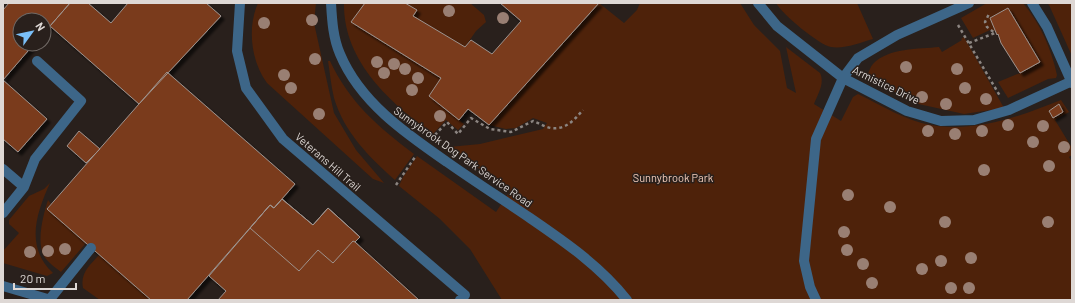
<svg xmlns="http://www.w3.org/2000/svg" width="1075" height="303" font-family="Barlow,sans-serif">
	<style>
		.green { fill: #4e220a }
		.building { fill: #7a3a1a; stroke: #9e938e; filter: url(#shadow) }
		.lines { fill: none; stroke-linecap: round; stroke-linejoin: round }
		.path { stroke: #8c8581; stroke-width: 2.5; stroke-dasharray: 3 3; stroke-linecap: butt }
		.service { stroke: #3d6688; stroke-width: 10 }
		.tree { fill: #997f73 }
		.labels { text-anchor: middle; stroke-width: 3; stroke-linejoin: round; paint-order: stroke }
		.street-label { font-size: 11px; fill: #ded8d5; stroke: #29201c }
		.park-label { font-size: 11px; fill: #f5cdbb; stroke: #29201c }
	</style>
	<defs>
		<filter id="shadow"><feDropShadow dx="3.5" dy="3.5" stdDeviation="1" flood-color="#0009"/></filter>
	</defs>
	<rect width="100%" height="100%" fill="#29201c"/>
	<!-- green -->
	<path class="green" d="M258 3H316L314 23 334 113 356 150 384 183 373 179 267 83C251 61 247 28 258 3Z
		M344 3H365L351 22 441 78 429 96 464 124 458 130 446 120 433 134C390 103 343 61 344 3Z
		M405 3H470L484 15 486 22 476 31 465 47 413 16Z
		M599 3 624 23 637 10 640 3H740L754 25 780 51 787 88 796 93 786 47 820 73C825 83 818 94 814 104L841 121 853 97 858 94C881 105 906 121 931 125 976 133 1021 116 1061 100L1069 112 1055 120 1072 148V155L1069 157 1072 162V300H502L470 249 440 219 399 186 403 177 417 156 496 212 510 191 449 147 480 144 543 129 547 123 533 118 516 128 506 129 489 125Z
		M776 3H857L873 39C859 43 845 49 831 47 819 45 782 14 776 3Z
		M987 3H1023C1041 25 1051 48 1057 75L1056 78 1048 79 1008 98 998 82 1020 73 1040 61 1008 8 990 18 997 31 990 30 973 38 961 18Z
		M1047 3H1072V56L1049 5Z
		M964 37 1004 108 964 114 914 103 867 76C869 72 870 67 873 64 887 48 920 49 939 47L942 52 962 40 961 39Z
		M328 61H330C350 103 377 126 414 154L395 180C369 157 344 132 334 98 331 86 330 73 328 61Z
		M50 183C36 214 25 247 53 273L47 276 3 263V251L19 233 9 224V220L29 196 44 189Z
		M48 200 51 204 47 209 86 243 61 272C56 268 50 264 46 259 35 246 43 215 48 200Z
		M99 255 151 300H100L83 288C80 273 90 265 99 255Z"/>
	<!-- building -->
	<path class="building" d="M9 3H70L44 33V20H20V44H34L3 80V10Z
		M70 3H88L111 23 128 3H206L221 16 139 104 50 26Z
		M365 3H405L417 10 413 16 465 47 471 40 492 54 521 21 500 3H599L489 125 468 109 459 120 429 96 441 78 351 22Z
		M1008 8 1040 62 1020 73 1001 43 998 34 997 35 990 18Z
		M167 72 295 184 274 208 270 205 187 300H151L47 209Z
		M3 80 47 119 18 152 3 139Z
		M1059 104 1063 112 1053 118 1049 111Z
		M79 131 100 149 86 163 67 146Z
		M282 199 313 225 328 208 360 237 355 242 419 300H218L226 291 209 276 270 205 274 208Z
		M282 199 313 225 328 208 360 237 355 242 353 241 333 263 318 250 299 271 250 228 270 205 274 208Z"/>
	<g class="lines">
		<!-- path -->
		<path class="path" d="M958 25 1000 96
			M969 43 995 33 987 27 985 22 989 14
			M435 135 447 122 458 134 471 118 490 129 511 132 533 121C539 123 545 127 551 128 566 130 574 120 583 110
			M396 185 415 157"/>
		<!-- service -->
		<path class="service" d="M240 3 237 51 246 88 283 139 465 295 460 300
			M331 3C332 20 333 38 340 54 360 102 405 133 447 162 474 181 502 199 530 218 565 242 600 266 627 300
			M758 3 777 26 843 78 907 111 941 121 974 120 1009 110 1070 82
			M1032 3 1047 27 1072 83
			M3 169 24 187 3 213
			M24 187 35 159 81 101 37 61
			M3 286 51 300
			M50 299 91 248
			M816 300 810 287 804 261 816 139 843 78 858 58 897 35 969 3"/>
	</g>
	<!-- trees -->
	<g class="tree">
		<circle cx="449" cy="11" r="6"/>
		<circle cx="503" cy="18" r="6"/>
		<circle cx="312" cy="20" r="6"/>
		<circle cx="264" cy="23" r="6"/>
		<circle cx="315" cy="59" r="6"/>
		<circle cx="377" cy="62" r="6"/>
		<circle cx="394" cy="64" r="6"/>
		<circle cx="906" cy="67" r="6"/>
		<circle cx="405" cy="69" r="6"/>
		<circle cx="957" cy="69" r="6"/>
		<circle cx="384" cy="73" r="6"/>
		<circle cx="284" cy="75" r="6"/>
		<circle cx="418" cy="78" r="6"/>
		<circle cx="291" cy="88" r="6"/>
		<circle cx="965" cy="88" r="6"/>
		<circle cx="412" cy="90" r="6"/>
		<circle cx="922" cy="97" r="6"/>
		<circle cx="986" cy="99" r="6"/>
		<circle cx="946" cy="104" r="6"/>
		<circle cx="319" cy="114" r="6"/>
		<circle cx="440" cy="116" r="6"/>
		<circle cx="1008" cy="125" r="6"/>
		<circle cx="1043" cy="126" r="6"/>
		<circle cx="928" cy="131" r="6"/>
		<circle cx="982" cy="131" r="6"/>
		<circle cx="955" cy="134" r="6"/>
		<circle cx="1033" cy="142" r="6"/>
		<circle cx="1064" cy="147" r="6"/>
		<circle cx="1049" cy="166" r="6"/>
		<circle cx="984" cy="170" r="6"/>
		<circle cx="848" cy="195" r="6"/>
		<circle cx="890" cy="207" r="6"/>
		<circle cx="945" cy="222" r="6"/>
		<circle cx="1048" cy="222" r="6"/>
		<circle cx="844" cy="232" r="6"/>
		<circle cx="65" cy="249" r="6"/>
		<circle cx="847" cy="250" r="6"/>
		<circle cx="48" cy="251" r="6"/>
		<circle cx="30" cy="252" r="6"/>
		<circle cx="971" cy="258" r="6"/>
		<circle cx="941" cy="261" r="6"/>
		<circle cx="863" cy="264" r="6"/>
		<circle cx="922" cy="269" r="6"/>
		<circle cx="872" cy="283" r="6"/>
		<circle cx="951" cy="288" r="6"/>
		<circle cx="969" cy="288" r="6"/>
	</g>
	<g class="labels">
		<!-- street labels -->
		<g class="street-label">
			<text transform="translate(886 85) rotate(26)" y="4">Armistice Drive</text>
			<text transform="translate(463 157) rotate(35)" y="4">Sunnybrook Dog Park Service Road</text>
			<text transform="translate(328 162) rotate(41)" y="4">Veterans Hill Trail</text>
		</g>
		<!-- park labels -->
		<g class="park-label">
			<text x="673" y="182">Sunnybrook Park</text>
		</g>
	</g>
	<!-- border -->
	<rect width="1075" height="303" fill="none" stroke="#ded8d5" stroke-width="8"/>
	<!-- north arrow -->
	<g transform="translate(32 32) rotate(57)"><circle r="19" fill="#29201c" stroke="#716a66"/>
	<path d="M0-3L7 15L0 10L-7 15Z" fill="#7abff8"/>
	<text y="-6" font-size="11" font-weight="bold" text-anchor="middle" fill="#ded8d5">N</text>
	</g>
	<!-- scale -->
	<path d="M14 283v6h62v-6" fill="none" stroke="#ded8d5" stroke-width="2"/>
	<text x="20" y="283" font-size="12" fill="#ded8d5" stroke="#29201c" stroke-width="3" paint-order="stroke">20 m</text>
</svg>
